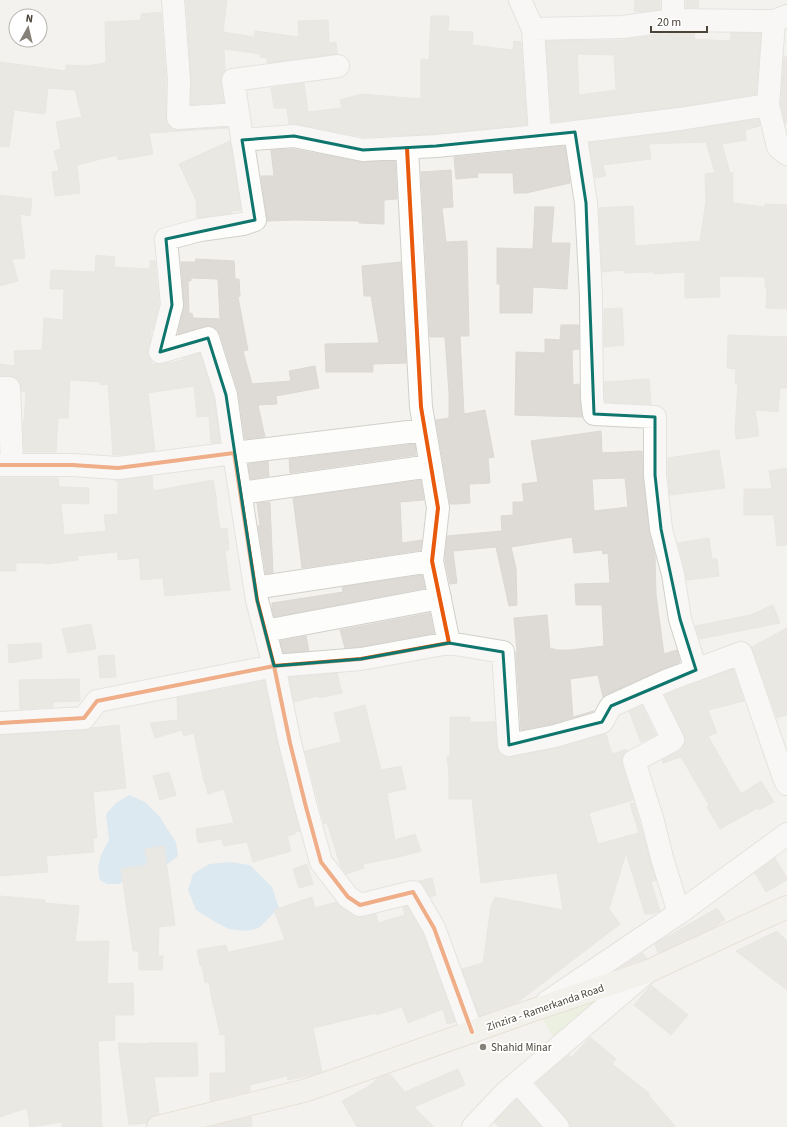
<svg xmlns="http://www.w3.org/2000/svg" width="787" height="1127" font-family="'Source Sans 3',sans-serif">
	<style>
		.green { fill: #e1eecf }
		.water { fill: #c0ddf1 }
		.building { fill: #dedbd6; stroke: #dcd9d4; fill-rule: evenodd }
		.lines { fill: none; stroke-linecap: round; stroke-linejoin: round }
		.minor-casing { stroke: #d2d0cb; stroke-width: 24 }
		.major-casing { stroke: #d6cebb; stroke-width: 24 }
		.minor { stroke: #fdfdfc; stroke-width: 22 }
		.major { stroke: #f2efe6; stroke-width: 22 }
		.cycleway-casing { stroke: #fff; stroke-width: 6 }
		.cycleway { stroke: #e8590c; stroke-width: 4 }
		.marked { fill: none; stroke: #0f766e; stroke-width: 3; stroke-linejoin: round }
		.poi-dot { fill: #868178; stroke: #fff; stroke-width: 1.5 }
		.labels { text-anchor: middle; stroke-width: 3.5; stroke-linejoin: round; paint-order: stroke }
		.street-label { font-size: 11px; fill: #4b4439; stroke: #fff }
		.poi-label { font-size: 11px; fill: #4b4439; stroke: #fff; text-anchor: start }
	</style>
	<rect width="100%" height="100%" fill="#f4f2ee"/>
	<!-- green -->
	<path class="green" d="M649 971 560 1047 536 1009Z"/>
	<!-- water -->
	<path class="water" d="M129 795 145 802 159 816 176 842 178 856 165 866 128 878 119 884H107L100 880 98 868 101 855 109 840 106 814 116 803Z
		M230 862 250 865 272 887 279 908 259 928 246 931 229 929 217 923 196 910 188 890 193 874 209 864Z"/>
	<!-- building -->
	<path class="building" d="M186 0H227L223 32 254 37 255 31 299 37 298 21 328 20 329 43 336 42 337 54 267 63V58L260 57 261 54 224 49 225 70 222 75 221 82 224 102 191 105V79Z
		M635 0H660V9L642 12 634 11Z
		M686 0H699L698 8H686Z
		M161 12 166 80V118L167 124 172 129 179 130 228 127V128L149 133 153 154 118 160 117 155 77 165 80 193 55 196 52 172 59 171 54 151 61 149 56 122 82 117 75 90 48 88 45 114 14 110 9 147 0 146V62L66 71V65L85 66 106 63 105 22 141 20V14Z
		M431 16H449L448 31 473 32 472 45 513 50 514 41 521 42 527 125 435 134 364 137 296 124H289L287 108H274L271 88 304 83 308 112 342 108 340 100 361 94 421 99V59L429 60Z
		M674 33H695L694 39 730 41 731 33H761L756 94 678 107 552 122 546 41 623 40 658 35H666V34ZM577 54 614 55 616 90 579 95Z
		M784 57H787V123H785L781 104Z
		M759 119 760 126 745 130 746 140 722 144 730 173H733V203L765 207V204L787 205V309L766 308 767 287H765V277L719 276 720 297 685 298V272L654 274V272L624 273V270L602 272 599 208 633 206 635 246 700 241 706 201 705 174 715 173 706 142 649 144 651 159 603 165 606 176 595 178 589 143 682 131Z
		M230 141 241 210 232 211V213L197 218 196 200 179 164Z
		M565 146 570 183 526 193H514L513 173H477L478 177 456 179 454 157Z
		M293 149 361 162 395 161 397 199 384 200V224L359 223V221L296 220 267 221 261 176H274L271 150Z
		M451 170 453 207 442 208 446 242 467 241 469 336H460L464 414 485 410 494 457 488 458 490 483 469 484 470 503 456 504H450L436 420 449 418V393L445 337H430L421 172Z
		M0 195 32 199 30 216 20 214 25 258 12 259 18 281 0 286Z
		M535 207H554L551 243H570L567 289 533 287 532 313H500V284H497V248L533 249Z
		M96 255 115 257 114 267 150 269V261H155L159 304 153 330H151V336L148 349V356L152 362V364H163L183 360V358L200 353 214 398 220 442 211 443 209 416 197 417 194 386 148 393 155 451 113 455 108 384 100 385V382L70 380 68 418H58L56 452H24L23 421H24L26 392H22L20 382 15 377 9 376H0V364L15 366 14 351 42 350 44 318 63 320 64 289H50L51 270 95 272Z
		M196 259 234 261 235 279H239L240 296 238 297 248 350 243 351 252 384 291 381 289 371 315 366 319 388 276 396 277 404 258 405 265 437 245 439 238 391 220 334 217 329 211 326H205L178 334 184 304 181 262H195ZM191 278 218 279 220 319 193 318 192 313 189 314 188 281H191Z
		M401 262 406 363 373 364V372H326L325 344 379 343 371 296H364L362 266Z
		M622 308 624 345 604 347V309Z
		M561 325H579V349L572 350 573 385 579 384 580 399 582 417 515 415 516 352 545 353V339L560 340Z
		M728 335 787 337V388H780L778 412 755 410 759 436 736 439 735 429 738 383H735L736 369 727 368Z
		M649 379 651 404 605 402 604 382Z
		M601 431 602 453 642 451 643 476 649 530 655 556 656 595 664 654 677 650 680 662 643 678 606 695 603 697 598 675 570 679 573 717 594 711 552 724 521 730 516 652H517L514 618 547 615 550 649H555V650H570L604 646 602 605H576L575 584 610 583 608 553 603 554 602 550 574 553 572 537 511 547 516 568 517 605 509 606 496 547 453 551 457 583 450 584 445 560 447 536 502 531 501 516 513 515V502H524L522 484 538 482 531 441ZM625 478 628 507 594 511 592 479Z
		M415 444 416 455 290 473 289 459Z
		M719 450 725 488 670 495 668 474V458Z
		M268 461 269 476 251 479 248 464Z
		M787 468V545L777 546 774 515H744V489H772L769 471Z
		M152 476 153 491 213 480 217 501H216L220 529 227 528 229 550H225L230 590 165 596 163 578 141 580 139 558 118 560V552L77 556 78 560 46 564V563H16V571H0V478H58L59 487 89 488V504L61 503 64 535 106 531 104 515 118 514V481H115V480Z
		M421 480 424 500 400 502 402 543 422 540 421 550 302 568 293 498Z
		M270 502 273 573 266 574 258 526 264 525H260L257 503Z
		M709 538 712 559H717L719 576 687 580 678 543Z
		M422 575 425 588 274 617 272 608V603L343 592 342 587Z
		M773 605 780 623 700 639 695 626 750 615Z
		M430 613 434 633 359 647 345 648 340 630Z
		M91 624 96 649 68 653 62 629Z
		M787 628V715L777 718 752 647Z
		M306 636 309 651 283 653 280 641Z
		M41 643 42 658 9 663 8 645Z
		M114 655 116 677 100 678 98 656Z
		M733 669 744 701 708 710 717 733 708 736 741 794 761 781 774 802 759 810 758 808 720 829 707 807 709 805 681 757 663 763 662 760 679 751 684 746 685 740 684 734 665 695Z
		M337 673 342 693 319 698 318 696 294 702 289 677Z
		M79 679 80 701 53 702V707L20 709 19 680Z
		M264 681 278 746 300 831 295 832V834L287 836 291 851 253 862 247 842 224 846 222 839 198 843 196 829 234 823 224 789 208 794 205 782H204L194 733 184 736 182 730 155 738 150 723 178 720 177 698Z
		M365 705 381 770 401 766 406 789 387 793 395 840 415 834 421 851 399 857 363 864 364 868 346 874 341 867 327 823 324 824 305 751 341 742 334 713Z
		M642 706 656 735 641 742 629 711Z
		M450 717H470V722H495L497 746 499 753 505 757H511L557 748 606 734 612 754 627 749V751L624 754 622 759V764L633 800 589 813 598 844 639 833 630 804 634 803 656 880 651 882 660 911 652 914H645L626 853 609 909 620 924 518 1002 479 1016 462 969 483 963 491 906 495 897 563 910 557 873 481 883 472 799H449V774L447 756H450Z
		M119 725 126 788 93 792 97 838 93 839 94 852 46 856 48 872 0 876V735L85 730 91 728Z
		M169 772 176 795 160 800 153 776Z
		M164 846 175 925 159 927 158 956H163L162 970H139V951H133L121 869 148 865 145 849Z
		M775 858 787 878V880L766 892 755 873Z
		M307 864 313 884 299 888 293 869Z
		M432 878 436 895 430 897 424 886 419 881Z
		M0 896 45 900V903L79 906 75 942 109 941 107 984 133 983 134 1015H115V1040L98 1041 102 1127H62V1122L30 1127 27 1108 0 1117Z
		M312 897 315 908 336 902 341 907 358 917H363L376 914 378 923 405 915 403 907 407 906 423 933 455 1022 447 1024 443 1009 408 1023 402 1007 376 1015V1013L313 1028 322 1072 309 1076 288 1080 287 1076 250 1085V1091L210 1101V1073H226L225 1034 220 1035 214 1006H213L209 982 205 983 202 966H200L197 950 226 945 228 952 285 940 274 910Z
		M717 908 725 920 709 930 658 953 655 944Z
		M777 931 787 941V990L736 951Z
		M643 953 647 958 621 967Z
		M651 985 688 1015 671 1035 634 1005Z
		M590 1037 616 1059 612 1064 650 1094 649 1096 676 1127H570V1124L567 1119 536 1083 569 1055 571 1058Z
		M118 1043 147 1044V1043H197L198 1076 154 1077 159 1114 150 1118 146 1123 129 1125Z
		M458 1069 465 1085 414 1107 434 1127H357L342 1101 369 1086 378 1078 390 1074 405 1092Z
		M517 1099 541 1127H499L494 1122Z
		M251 1117 252 1127H210Z"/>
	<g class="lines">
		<!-- minor casing -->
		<g class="minor-casing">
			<path id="minor" d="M173 0 179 80 178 118 238 114
				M520 0 533 29 540 136
				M673 20V0
				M533 29 623 27 673 20 774 21
				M338 66 233 80 255 220 243 224 200 230 166 239 172 305 160 352 208 338 226 395 234 453 425 430
				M768 105 778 147 787 154
				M575 132 586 203 591 296 592 398 594 414 655 417V475L661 529 673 574 680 619 696 670
				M242 140 294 136 363 150 436 146 559 134 680 119 768 105 774 21 787 16
				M0 388H9L12 465
				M0 465H72L118 468 234 453 257 600 274 666 290 743 306 807 321 862 348 897 360 905 413 892 434 928 472 1032
				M241 493 431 466
				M255 588 432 561
				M265 631 440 598
				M449 643 503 652 509 745 555 736 602 722 611 706 668 680 741 653 784 778 787 784
				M648 689 673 740 634 761 652 818 662 858 679 913
				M0 723 84 718 97 701 274 666 361 659 449 643 432 561 438 508 421 407 407 148
				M547 1002 679 913 787 834
				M518 1082 558 1127
				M473 1127 505 1093 648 971"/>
		</g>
		<!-- major casing -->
		<g class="major-casing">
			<path id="major" d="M158 1127 307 1090 536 1009 649 971 787 907"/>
		</g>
		<!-- minor -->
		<use href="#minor" class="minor"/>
		<!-- major -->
		<use href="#major" class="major"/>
		<!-- cycleway casing -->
		<g class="cycleway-casing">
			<path id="cycleway" d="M0 465H72L118 468 234 453 257 600 274 666 290 743 306 807 321 862 348 897 360 905 413 892 434 928 472 1032
				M0 723 84 718 97 701 274 666 361 659 449 643 432 561 438 508 421 407 407 148"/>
		</g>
		<!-- cycleway -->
		<use href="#cycleway" class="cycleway"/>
	</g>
	<!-- marked area -->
	<path d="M0 0H787V1127H0ZM575 132 586 203 594 414 655 417V475L661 529 680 619 696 670 611 706 602 722 509 745 503 652 449 643 361 659 274 666 257 600 226 395 208 338 160 352 172 305 166 239 255 220 242 140 294 136 363 150 436 146Z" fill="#f4f2ee" fill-opacity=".55" fill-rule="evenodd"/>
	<path class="marked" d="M575 132 586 203 594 414 655 417V475L661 529 680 619 696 670 611 706 602 722 509 745 503 652 449 643 361 659 274 666 257 600 226 395 208 338 160 352 172 305 166 239 255 220 242 140 294 136 363 150 436 146Z"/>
	<!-- markers -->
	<circle class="poi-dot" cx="483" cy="1047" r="4"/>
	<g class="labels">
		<!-- street labels -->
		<g class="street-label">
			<text transform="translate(545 1007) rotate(-19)" y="4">Zinzira - Ramerkanda Road</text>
		</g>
		<!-- poi labels -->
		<g class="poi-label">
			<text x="491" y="1051">Shahid Minar</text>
		</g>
	</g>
	<!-- north arrow -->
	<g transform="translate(28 28) rotate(8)"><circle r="19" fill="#ffffff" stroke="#b7b4b0"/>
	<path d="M0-3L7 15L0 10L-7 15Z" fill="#868178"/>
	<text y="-6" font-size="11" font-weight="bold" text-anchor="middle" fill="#4b4439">N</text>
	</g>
	<!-- scale -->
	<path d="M651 26v6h56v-6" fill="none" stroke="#4b4439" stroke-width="2"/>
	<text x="657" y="26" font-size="12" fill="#4b4439" stroke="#ffffff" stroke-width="3" paint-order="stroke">20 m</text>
</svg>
